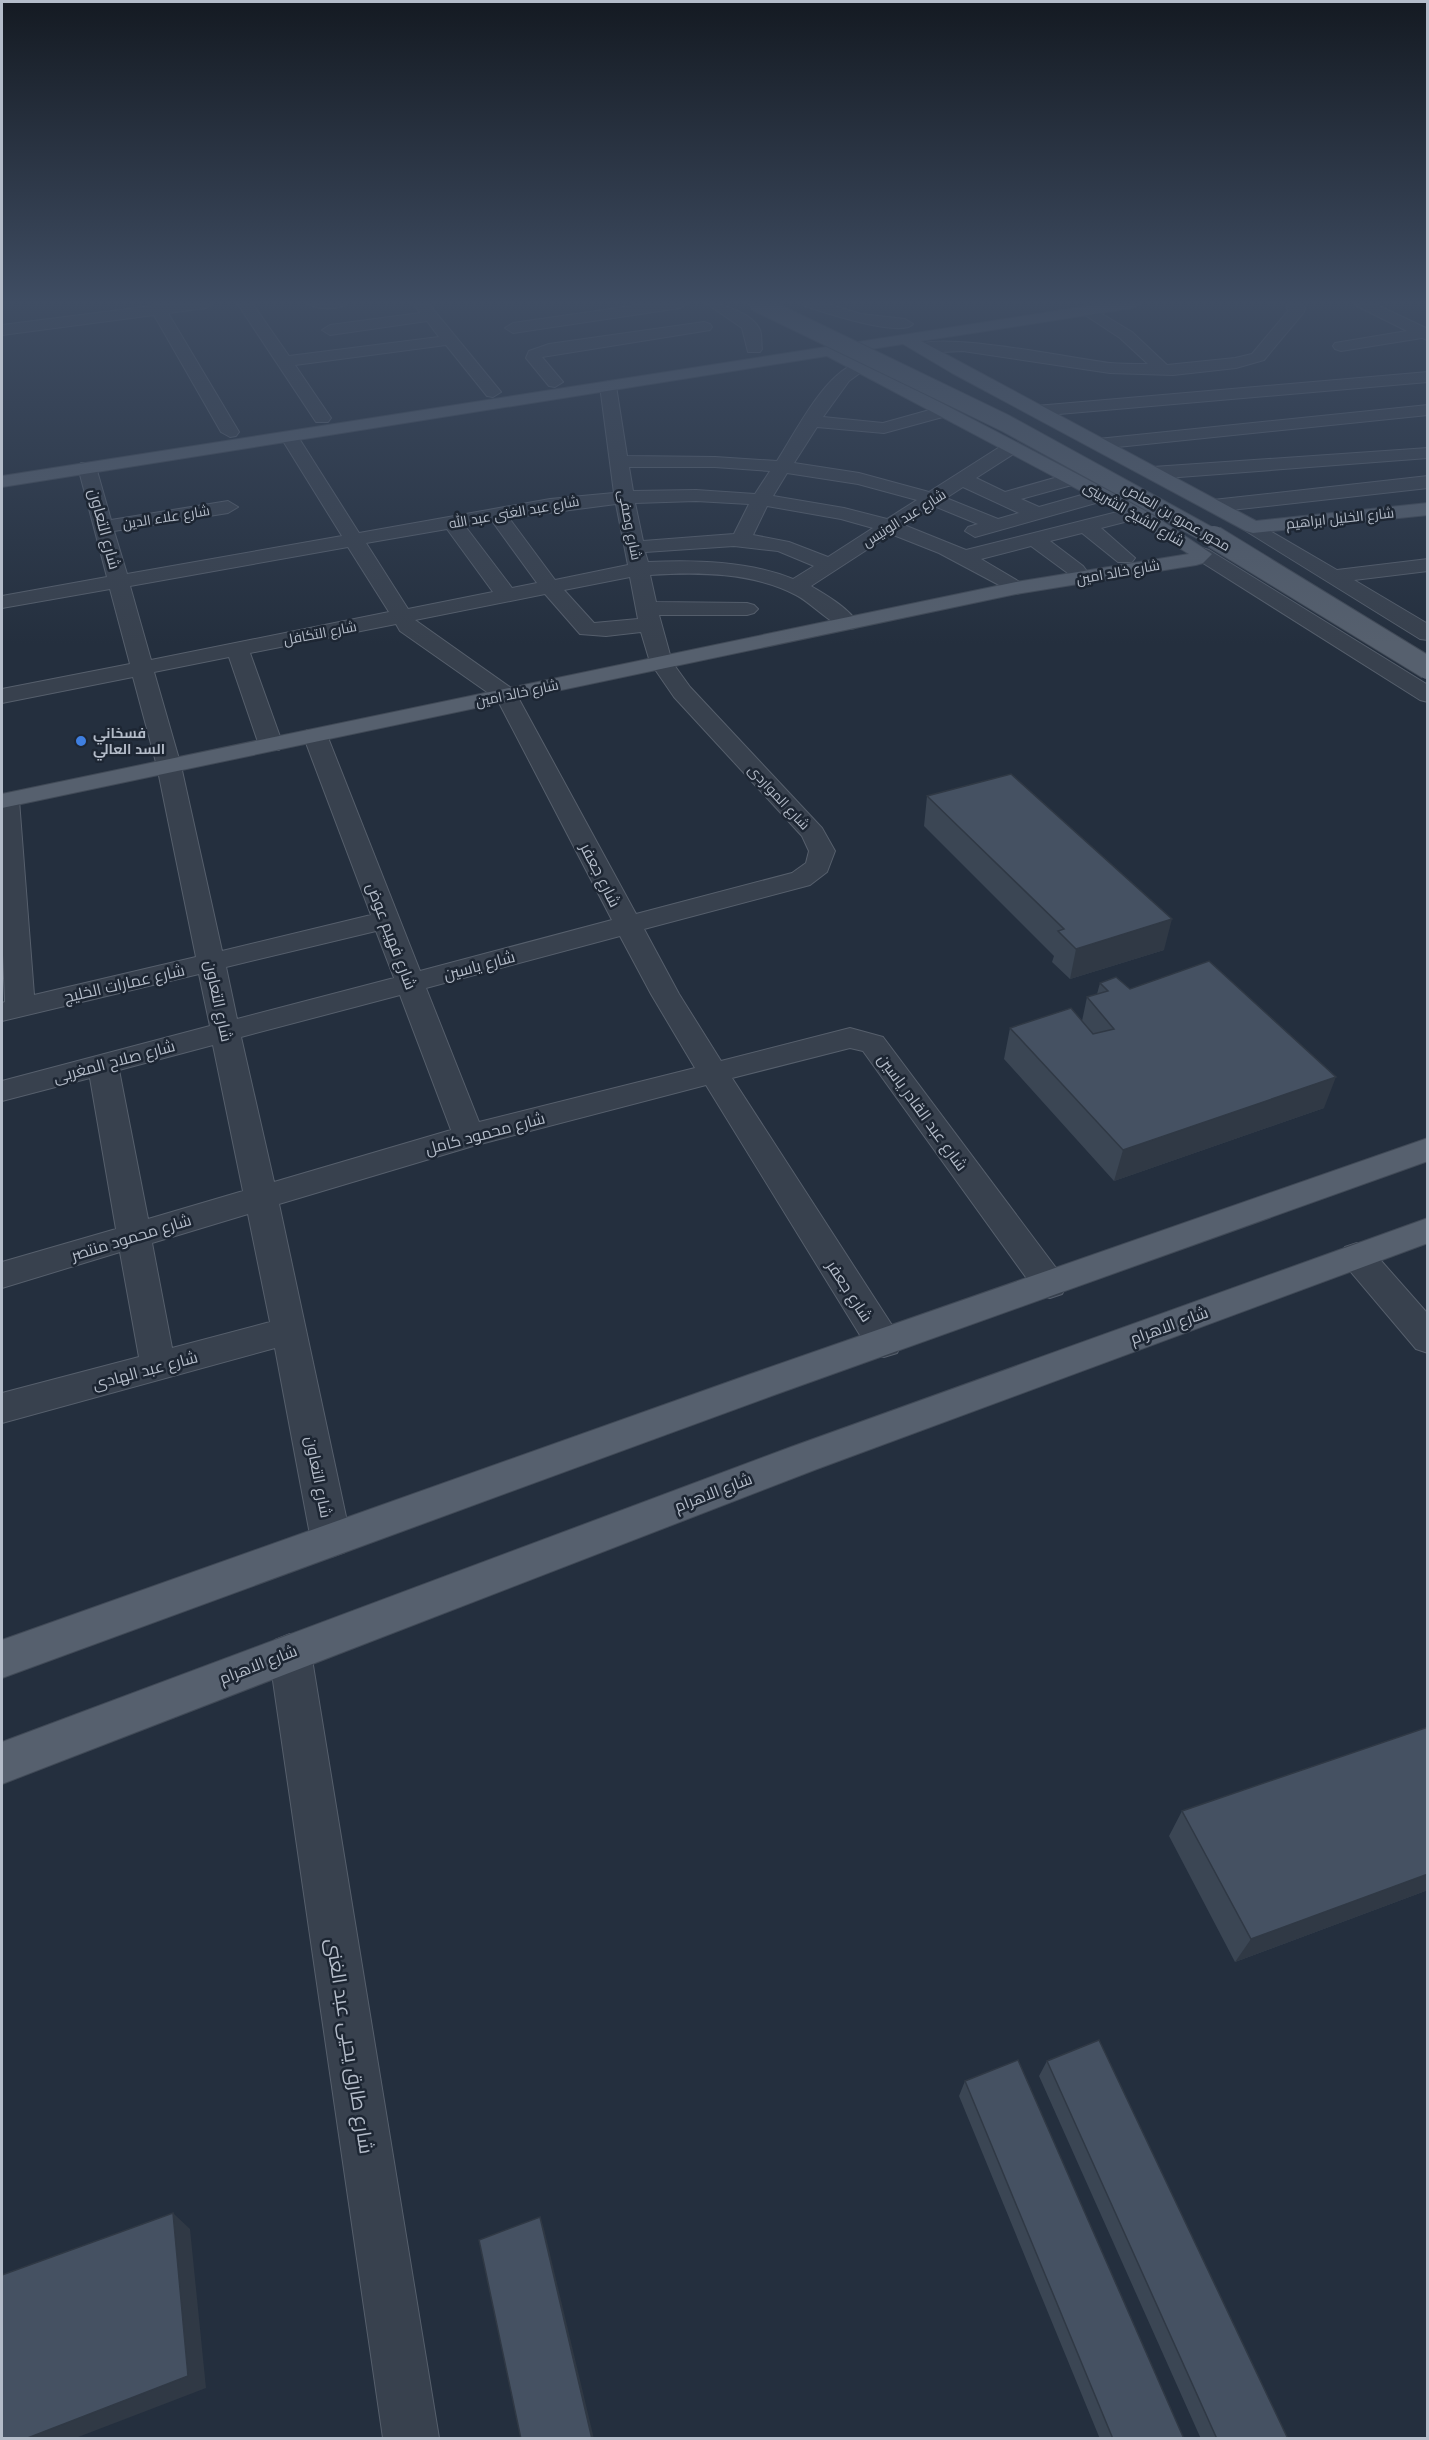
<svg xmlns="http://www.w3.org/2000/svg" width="1429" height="2440" font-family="Mulish,Cairo,sans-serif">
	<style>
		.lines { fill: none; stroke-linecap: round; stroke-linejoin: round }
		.street-casing { stroke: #565f6c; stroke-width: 2 }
		.primary-casing { stroke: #414a57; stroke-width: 2 }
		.street { fill: #38414e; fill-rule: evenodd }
		.primary { fill: #56606e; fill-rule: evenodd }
		.primary-bridge-far1-casing { stroke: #414a57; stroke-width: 19; stroke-linecap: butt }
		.primary-bridge-casing { stroke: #414a57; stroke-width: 24; stroke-linecap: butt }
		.primary-bridge-far1 { stroke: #56606e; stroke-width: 17 }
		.primary-bridge { stroke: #56606e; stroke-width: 22 }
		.wall { fill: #3b4654 }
		.shaded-wall { fill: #303945 }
		.building { fill: #455162; stroke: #303945; stroke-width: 1.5 }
		.shop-dot { fill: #3f7fe0; stroke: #1d2633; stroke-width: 2 }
		.labels { text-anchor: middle; stroke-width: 5; stroke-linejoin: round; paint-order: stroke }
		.far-street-label { font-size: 14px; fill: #b4bcc9; stroke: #1d2633 }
		.far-poi-label { font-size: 14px; font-weight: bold; fill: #b4bcc9; stroke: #1d2633; text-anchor: start }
		.street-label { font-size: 16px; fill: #b4bcc9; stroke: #1d2633 }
		.near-street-label { font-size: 20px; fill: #b4bcc9; stroke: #1d2633 }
	</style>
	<rect width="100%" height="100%" fill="#242f3e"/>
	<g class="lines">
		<!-- street casing -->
		<g class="street-casing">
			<path id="street" d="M175 303H214L206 308 168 313 239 432 236 436 230 437 221 432 154 315 2 335V325Z
				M237 303H252L289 356 439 337 427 321 330 335 322 330 330 325 420 313 413 303H428L501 392 493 397 487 396 446 345 295 365 331 418 328 422H316Z
				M308 303H348C340 310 316 310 308 303Z
				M652 303H688L680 308 513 333 505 328 513 323Z
				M706 303C721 303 753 313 760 330 762 335 761 343 762 349L760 352H748L742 328Z
				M802 303H825L861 314 905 319 913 324C901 338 823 312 805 306Z
				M1286 303H1301L1305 308 1304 312 1264 360 1236 368 1173 375 1110 373 963 351 921 353 913 348C929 328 1079 360 1110 363 1122 364 1135 364 1148 364L1120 338 1082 313 1079 310 1087 305 1132 332 1167 365 1235 358 1252 354 1288 311Z
				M1355 303H1373L1428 329V340L1422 338 1341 351 1335 349 1333 346 1335 343 1407 331 1357 306Z
				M704 322 710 324 712 327 710 330 542 357 563 382 555 387 549 386 526 358 529 351 549 344Z
				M860 362 868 367 849 381 823 417 883 423 944 406 953 411 950 415 884 433 817 427 794 463 859 473 929 492 1006 443H1018L1021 447 1018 451 976 478 1005 492 1072 473 1079 475 1081 479 1079 483 1021 499 1039 507 1103 489 1112 495 1110 499 975 537 965 531 968 527 978 524 934 506 904 525 966 550 1137 507 1147 513 1144 517 1101 528 1135 558 1132 562H1118L1082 533 1050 541 1083 566 1086 570 1083 574H1069L1031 546 981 559 1023 584 1026 588 1023 592 1016 594 939 553 891 534 811 586C827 596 846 606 858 623L855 628C836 632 814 604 796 595 752 572 698 572 650 575L656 602 747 603 754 605 758 609 754 613 747 615H659L672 662 690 687 822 828 835 851 827 872 810 885 644 929 679 994 721 1061 850 1028 883 1037 1062 1276 1067 1285 1062 1294 1050 1298 1038 1294 863 1051 850 1048 732 1078 897 1333 902 1343 897 1353 884 1357 871 1353 706 1085 473 1146 279 1204 351 1540 345 1552 331 1557 317 1552 311 1540 275 1348 2 1423V1393L139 1357 120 1252 2 1288V1262L116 1229 90 1078 2 1101V1081L210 1026 199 974 2 1021V1003L5 1002 2 931V794L16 795 19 800 34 995 196 957 157 766 133 677 2 703V689L130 664 110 589 2 608V596L107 577 78 467 81 463H93L96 467 111 520 228 501 238 507 228 513 114 531 127 574 342 536 280 436 283 432H295L359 533 550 499 614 493 600 386 608 381 616 386 627 456 715 457 777 461C796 432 825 371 860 362ZM629 467H715L770 471 755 494 696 490 633 491ZM787 473 858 484 917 500 887 519 844 508 773 496ZM963 487 1019 513 998 519 946 498ZM696 501 749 504 734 534 643 541 635 503ZM616 504 628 565 555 580 509 518ZM767 506 841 519 873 528 828 557 789 542 753 535ZM492 521 537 583 512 588 465 526ZM447 529 493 592 408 609 366 543ZM734 546 778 551 814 566 793 579C748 561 696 560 648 562L645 552ZM348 547 389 612 151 660 130 586ZM630 577 638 619 594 623 564 590ZM545 594 580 634 606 636 641 632 650 662 674 697 802 836 809 851 806 863 792 873 636 914 514 690 415 620ZM396 624 400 631 497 699 612 920 420 971 327 735 323 730H307L303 735 371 915 222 951 181 766 154 672 229 657 259 745 263 750H279L283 745 250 653ZM376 931 394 978 237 1019 226 967ZM620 936 651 994 695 1068 479 1122 426 988ZM400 995 451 1130 274 1182 241 1037ZM213 1045 243 1191 148 1219 119 1070ZM248 1214 270 1322 172 1348 152 1243Z
				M1428 372V382L1036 416 1027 411 1036 406Z
				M1428 405V415L1098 449 1089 444 1098 439Z
				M1428 448V458L1153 479 1144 473 1153 467Z
				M1428 476V488L1213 512 1203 506 1213 500Z
				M1253 521 1337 570 1428 559V571L1354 580 1428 624V640L1420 639 1246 531 1243 527 1246 523Z
				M1202 548 1209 550 1428 685V702L1420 700 1195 558 1192 554 1195 550Z
				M1357 1243 1369 1247 1428 1314V1353L1416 1349 1345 1265 1340 1256 1345 1247Z
				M290 1634 305 1640 311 1653 439 2438H383L269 1653 275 1640Z"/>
		</g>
		<!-- primary casing -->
		<g class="primary-casing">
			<path id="primary" d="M1107 303H1141L1133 308 921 341 1256 521 1428 503V515L1253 533 1246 531 952 373 903 344 846 353 1144 509 1212 554 1203 563 1196 565 1016 594 2 808V794L1016 582 1189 554 1130 517 827 356 2 487V476Z
				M1428 1138V1161L774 1395 2 1678V1640L748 1375Z
				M1428 1218V1243L817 1469 2 1784V1742L791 1447Z"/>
		</g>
		<!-- street -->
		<use href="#street" class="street"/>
		<!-- primary -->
		<use href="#primary" class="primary"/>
		<!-- primary-bridge-far1 casing -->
		<g class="primary-bridge-far1-casing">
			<path id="primary-bridge-far1" d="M757 303 1005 423 1216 539"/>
		</g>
		<!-- primary-bridge casing -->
		<g class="primary-bridge-casing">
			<path id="primary-bridge" d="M1214 537 1428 668"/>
		</g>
		<!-- primary-bridge-far1 -->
		<use href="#primary-bridge-far1" class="primary-bridge-far1"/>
		<!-- primary-bridge -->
		<use href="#primary-bridge" class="primary-bridge"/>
	</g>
	<!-- wall -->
	<path class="wall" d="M927 796 1164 950 1070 979 1052 962 1054 956 924 826Z
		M1100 983 1130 989 1324 1108 1114 1181 1004 1059 1010 1028 1082 1021 1087 997 1097 994Z
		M1428 1727V1890L1235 1962 1169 1836 1182 1811Z
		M1047 2061 1288 2439H1201L1039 2076Z
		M965 2081 1184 2439H1100L959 2096Z"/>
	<!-- shaded-wall -->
	<path class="shaded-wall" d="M1172 919 1164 950 1070 979 1076 949Z
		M1336 1077 1324 1108 1114 1181 1123 1150Z
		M1428 1874V1890L1235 1962 1251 1939Z
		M173 2213 190 2229 206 2388 73 2439H25Z
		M540 2217 544 2229 594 2439H592Z"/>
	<!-- building -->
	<path class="building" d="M1011 774 1172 919 1076 949 1058 931 1064 929 927 796Z
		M1209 961 1336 1077 1123 1150 1010 1028 1071 1008 1093 1034 1114 1029 1087 997 1108 991 1100 983 1116 977 1130 989Z
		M1428 1727V1874L1251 1939 1182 1811Z
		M1099 2040 1288 2439H1217L1047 2061Z
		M1018 2060 1184 2439H1113L965 2081Z
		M173 2213 188 2376 25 2439H2V2275Z
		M540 2217 592 2439H521L479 2240Z"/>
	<!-- sky -->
	<linearGradient id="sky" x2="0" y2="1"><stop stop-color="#141a22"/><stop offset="0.47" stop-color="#3f4d63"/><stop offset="1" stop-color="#3f4d63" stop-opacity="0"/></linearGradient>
	<rect width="1429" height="644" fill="url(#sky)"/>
	<!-- markers -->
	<circle class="shop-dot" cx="81" cy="741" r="6"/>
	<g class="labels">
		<!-- far-street labels -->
		<g class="far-street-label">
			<text transform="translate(514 512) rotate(-10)" y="5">شارع عبد الغنى عبد الله</text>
			<text transform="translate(1134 514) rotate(30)" y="5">شارع الشيخ الشربينى</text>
			<text transform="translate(166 517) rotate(-9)" y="5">شارع علاء الدين</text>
			<text transform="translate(1177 517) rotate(30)" y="5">محور عمرو بن العاص</text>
			<text transform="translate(904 518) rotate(-32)" y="5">شارع عبد الونيس</text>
			<text transform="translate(1340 518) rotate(-6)" y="5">شارع الخليل ابراهيم</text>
			<text transform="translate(630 525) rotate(79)" y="5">شارع وصفى</text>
			<text transform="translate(1118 572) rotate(-10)" y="5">شارع خالد امين</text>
			<text transform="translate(320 633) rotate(-11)" y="5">شارع التكافل</text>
			<text transform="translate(517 693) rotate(-12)" y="5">شارع خالد امين</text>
			<text transform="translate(779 797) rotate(47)" y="5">شارع المواردى</text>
		</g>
		<!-- far-poi labels -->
		<g class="far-poi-label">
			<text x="93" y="738">فسخاني<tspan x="93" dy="16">السد العالي</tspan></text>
		</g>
		<!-- street labels -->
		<g class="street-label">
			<text transform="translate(105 529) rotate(75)" y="6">شارع التعاون</text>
			<text transform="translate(601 875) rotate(63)" y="6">شارع جعفر</text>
			<text transform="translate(392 936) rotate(69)" y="6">شارع فهيم عوض</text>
			<text transform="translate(479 965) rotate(-15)" y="6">شارع ياسين</text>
			<text transform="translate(124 983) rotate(-13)" y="6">شارع عمارات الخليج</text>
			<text transform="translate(219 1001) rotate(78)" y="6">شارع التعاون</text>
			<text transform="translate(114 1061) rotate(-15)" y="6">شارع صلاح المغربى</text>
			<text transform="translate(923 1112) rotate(54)" y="6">شارع عبد القادر ياسين</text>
			<text transform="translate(485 1133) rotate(-15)" y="6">شارع محمود كامل</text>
			<text transform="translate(131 1237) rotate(-17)" y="6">شارع محمود منتصر</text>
			<text transform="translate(850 1291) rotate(57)" y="6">شارع جعفر</text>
			<text transform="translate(1169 1325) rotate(-20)" y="6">شارع الاهرام</text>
			<text transform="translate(145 1370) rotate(-15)" y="6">شارع عبد الهادى</text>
			<text transform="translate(319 1477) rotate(79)" y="6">شارع التعاون</text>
			<text transform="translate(713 1492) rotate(-21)" y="6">شارع الاهرام</text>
			<text transform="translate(258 1664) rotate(-21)" y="6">شارع الاهرام</text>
		</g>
		<!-- near-street labels -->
		<g class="near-street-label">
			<text transform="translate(350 2046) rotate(81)" y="7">شارع طارق يحيى عبد الغنى</text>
		</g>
	</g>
	<!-- border -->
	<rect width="1429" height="2440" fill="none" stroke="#b4bcc9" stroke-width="6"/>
</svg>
